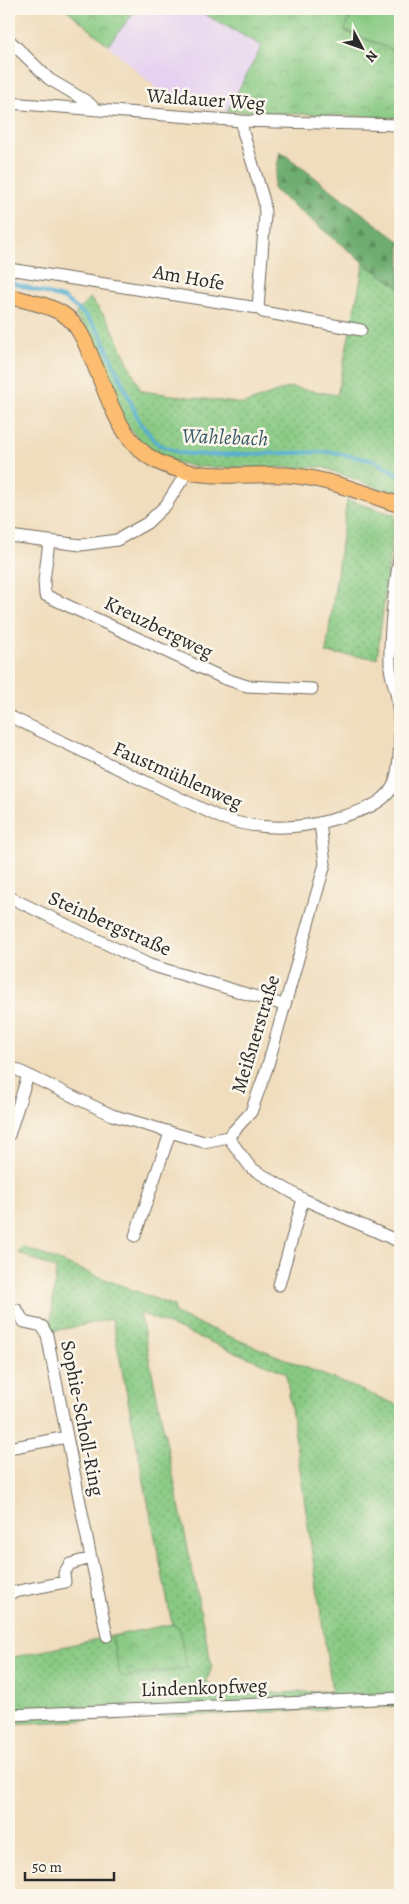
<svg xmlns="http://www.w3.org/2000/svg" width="409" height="1904" font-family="Alegreya,serif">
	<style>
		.built { fill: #e6d2f0 }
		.grass { fill: url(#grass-dots); stroke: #597a56; fill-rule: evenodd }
		.forest { fill: url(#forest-firs); stroke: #4c6c4e }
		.park { fill: url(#park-crowns); stroke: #597a56 }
		.pitch { fill: #87c982; stroke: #597a56 }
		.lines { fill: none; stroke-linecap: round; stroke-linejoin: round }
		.stream { stroke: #52add0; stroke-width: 4 }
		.minor-casing { stroke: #70695e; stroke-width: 13 }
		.major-casing { stroke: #70695e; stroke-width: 17 }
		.minor { stroke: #fff; stroke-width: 11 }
		.major { stroke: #fcbd6f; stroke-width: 15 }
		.labels { text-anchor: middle; stroke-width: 5; stroke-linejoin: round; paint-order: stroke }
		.street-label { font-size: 20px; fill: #2b2b2b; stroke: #fbf7ec }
		.water-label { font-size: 21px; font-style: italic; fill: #395865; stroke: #fbf7ec }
	</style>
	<defs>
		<pattern id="grass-dots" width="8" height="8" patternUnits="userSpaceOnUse" patternTransform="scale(1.25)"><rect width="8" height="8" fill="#87c982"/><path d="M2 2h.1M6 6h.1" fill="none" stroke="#6fa36b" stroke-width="1.8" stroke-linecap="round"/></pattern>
		<pattern id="forest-firs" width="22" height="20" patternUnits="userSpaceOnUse" patternTransform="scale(1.25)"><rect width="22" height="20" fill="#6dad70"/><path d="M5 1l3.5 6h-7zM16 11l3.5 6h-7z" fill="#5a8d5c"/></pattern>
		<pattern id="park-crowns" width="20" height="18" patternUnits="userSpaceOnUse" patternTransform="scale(1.25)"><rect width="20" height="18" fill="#87c982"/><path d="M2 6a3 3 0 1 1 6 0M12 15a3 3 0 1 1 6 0" fill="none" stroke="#6fa36b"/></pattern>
	</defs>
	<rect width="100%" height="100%" fill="#fbf7ec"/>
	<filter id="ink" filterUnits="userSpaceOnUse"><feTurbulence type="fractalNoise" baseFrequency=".02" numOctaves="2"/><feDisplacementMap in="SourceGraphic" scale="10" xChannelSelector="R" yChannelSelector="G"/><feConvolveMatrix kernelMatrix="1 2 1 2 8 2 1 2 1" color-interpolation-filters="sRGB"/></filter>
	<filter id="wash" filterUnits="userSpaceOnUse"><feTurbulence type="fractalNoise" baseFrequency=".0096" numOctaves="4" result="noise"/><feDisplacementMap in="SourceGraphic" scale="20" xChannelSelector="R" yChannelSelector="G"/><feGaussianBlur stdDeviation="1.12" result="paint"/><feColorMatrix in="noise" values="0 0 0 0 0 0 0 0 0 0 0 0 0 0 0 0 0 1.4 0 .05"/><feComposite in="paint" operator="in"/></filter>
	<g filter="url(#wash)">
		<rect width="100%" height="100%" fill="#f0ddbd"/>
		<!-- built -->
		<path class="built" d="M137 9H195L262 46 227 111 174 104 108 45Z"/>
		<!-- grass -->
		<path class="grass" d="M364 263 400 288V496L322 467 221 468 191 466 161 458 142 443 124 422 90 337 75 314 90 298 110 323 141 391 244 404 290 387 337 395Z
			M347 500 395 515 377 658 326 653Z
			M23 1247 174 1306 175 1314 400 1406V1585L393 1596 400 1602V1706L9 1724V1658L112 1636 120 1675 179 1628 172 1624 112 1319 50 1332 56 1269 18 1253ZM140 1313 286 1373 332 1691 214 1695 207 1680 212 1667Z"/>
		<!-- forest -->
		<path class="forest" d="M280 151 400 242V288L364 263 273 189Z"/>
		<!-- park -->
		<path class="park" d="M66 9H137L108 45Z
			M195 9H354L345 31 400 53V118L227 111 262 46Z
			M172 1624 179 1627 187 1668 124 1677 120 1675 112 1636Z"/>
		<!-- pitch -->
		<path class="pitch" d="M354 9H400V53L345 30Z"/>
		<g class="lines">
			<!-- stream -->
			<path class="stream" d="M9 282 65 299 86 316 100 333 140 423 158 444 180 453 206 455 331 452 375 461 400 476"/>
		</g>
	</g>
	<g filter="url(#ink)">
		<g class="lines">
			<!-- minor casing -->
			<g class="minor-casing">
				<path id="minor" d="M9 40 49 79 88 102 96 110
					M9 103 242 121 400 125
					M242 121 243 132 264 201 265 215 258 308
					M9 269 258 308 263 312 361 330
					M9 536 81 545 117 540 147 523 166 505 187 472
					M49 542 44 581 45 595 223 678 247 686 312 689
					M9 716 219 817C255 830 293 830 331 820 352 813 382 808 393 786 402 768 400 719 397 699 396 688 390 677 390 665 389 627 394 590 400 552
					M9 897 150 965 284 1005
					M9 1066 112 1115 204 1142 228 1137 251 1112 267 1068 325 864 320 823
					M9 1135 28 1075
					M228 1137 251 1168 303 1199 400 1242
					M135 1236 170 1133
					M279 1285 303 1199
					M9 1311 17 1310 24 1322 42 1326 47 1335 91 1558 70 1564 64 1573 65 1582 9 1593
					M9 1448 67 1437
					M91 1558 107 1636
					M9 1715 400 1698"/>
			</g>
			<!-- major casing -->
			<g class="major-casing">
				<path id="major" d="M9 296C26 301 47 304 63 314 77 323 84 339 90 354 107 391 117 440 156 461 196 482 244 473 287 475 326 478 363 493 400 505"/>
			</g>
			<!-- minor -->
			<use href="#minor" class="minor"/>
			<!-- major -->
			<use href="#major" class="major"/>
		</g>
	</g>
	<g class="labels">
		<!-- street labels -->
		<g class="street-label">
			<text transform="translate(206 99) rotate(4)" y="7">Waldauer Weg</text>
			<text transform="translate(189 277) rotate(10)" y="7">Am Hofe</text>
			<text transform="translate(159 627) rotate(26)" y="7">Kreuzbergweg</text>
			<text transform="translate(178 775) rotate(24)" y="7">Faustmühlenweg</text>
			<text transform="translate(110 923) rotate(24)" y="7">Steinbergstraße</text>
			<text transform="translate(255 1034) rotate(-73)" y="7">Meißnerstraße</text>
			<text transform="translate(83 1418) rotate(79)" y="7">Sophie-Scholl-Ring</text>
			<text transform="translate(204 1687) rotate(-2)" y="7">Lindenkopfweg</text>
		</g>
		<!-- water labels -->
		<g class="water-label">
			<text transform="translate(225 437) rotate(2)" y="7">Wahlebach</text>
		</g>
	</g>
	<!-- margin -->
	<rect width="409" height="1904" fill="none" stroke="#fbf7ec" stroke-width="30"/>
	<!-- north arrow -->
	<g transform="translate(362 48) rotate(131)" stroke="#fbf7ec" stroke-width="4" paint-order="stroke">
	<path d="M0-4L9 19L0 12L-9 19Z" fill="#2b2b2b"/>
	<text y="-8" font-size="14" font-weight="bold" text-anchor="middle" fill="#2b2b2b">N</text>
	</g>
	<!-- scale -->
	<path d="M25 1872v8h89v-8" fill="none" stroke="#2b2b2b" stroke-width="2.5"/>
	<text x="32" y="1872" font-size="15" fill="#2b2b2b" stroke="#fbf7ec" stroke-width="4" paint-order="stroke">50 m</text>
</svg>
